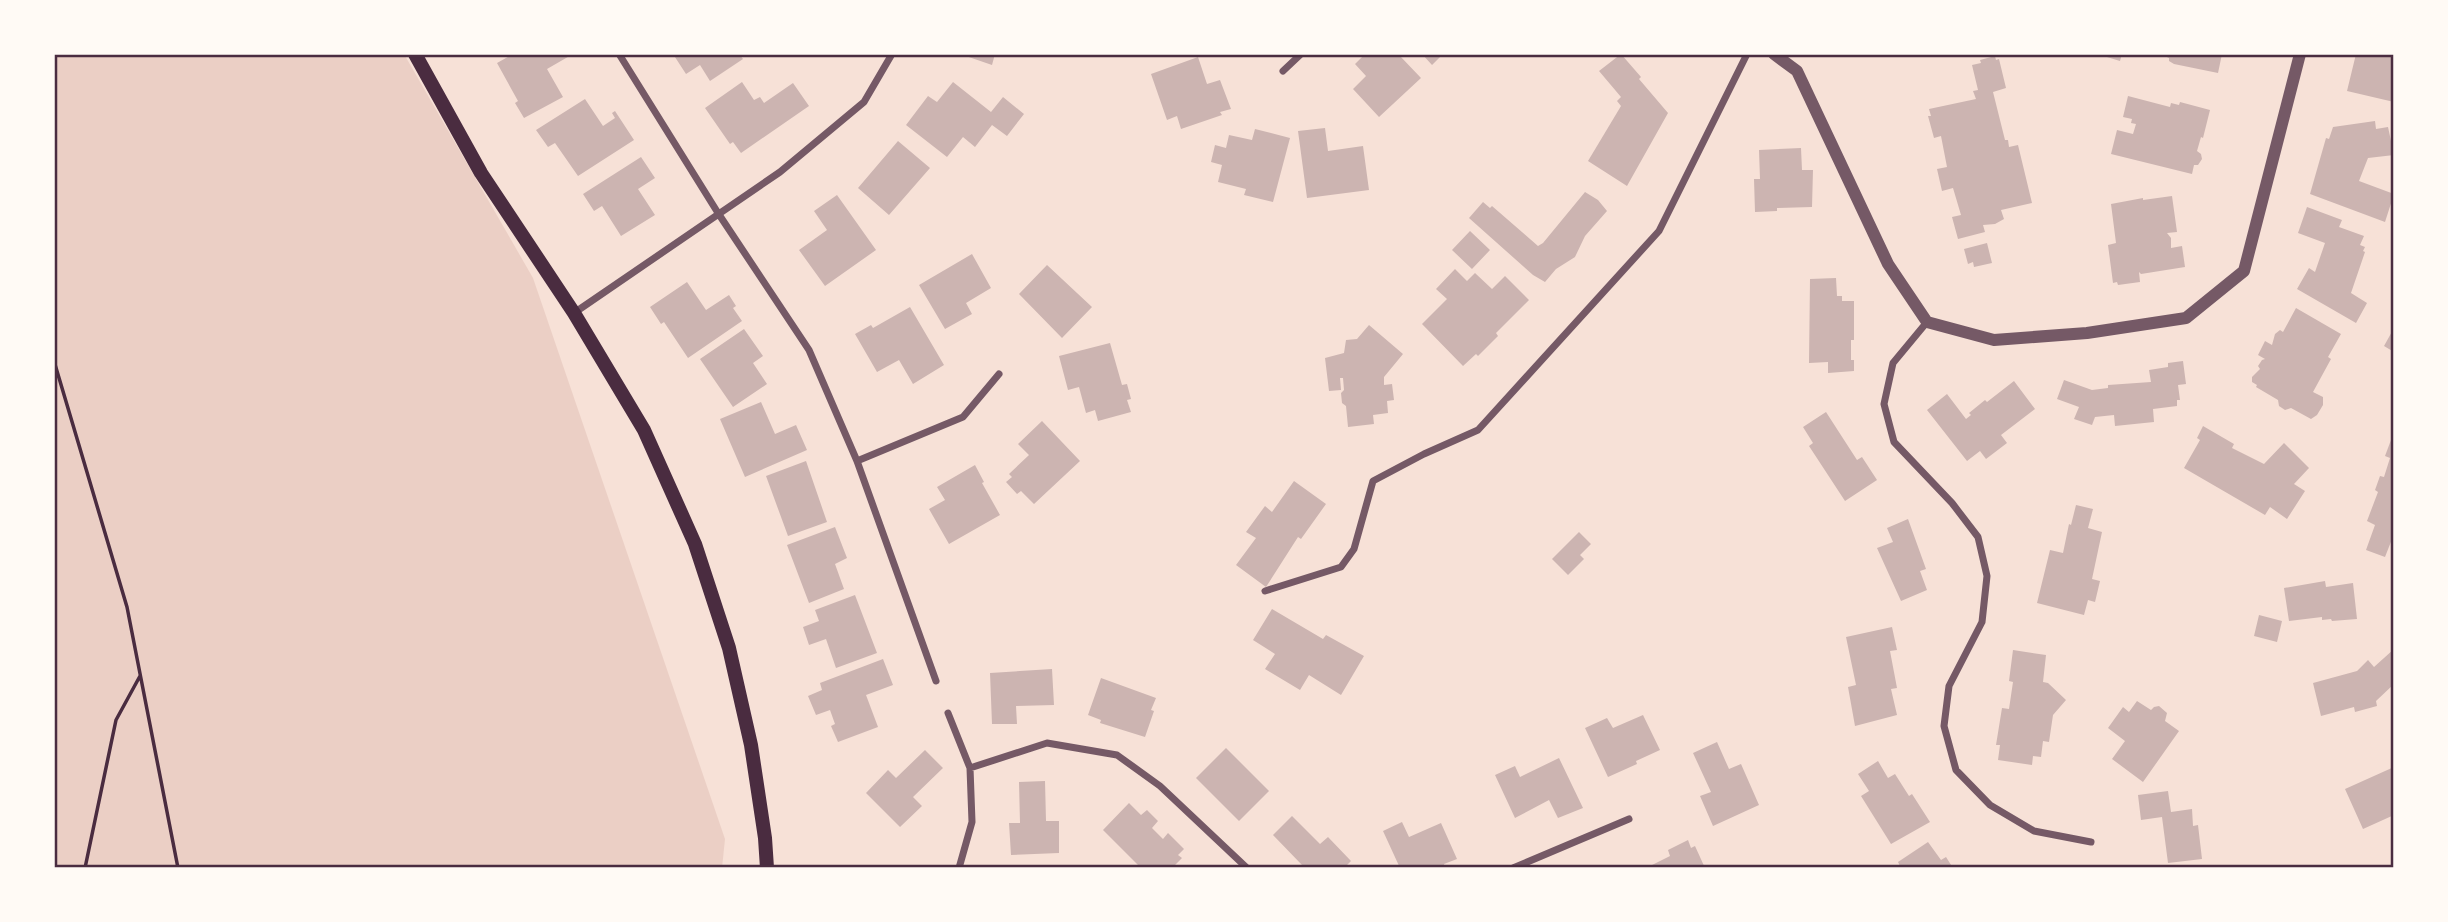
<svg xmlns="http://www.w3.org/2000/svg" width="2448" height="922" font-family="Spectral,serif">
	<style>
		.green { fill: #ebcfc5 }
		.building { fill: #ccb4b1 }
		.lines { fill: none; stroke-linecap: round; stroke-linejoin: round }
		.path { stroke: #4a2c40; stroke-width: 3.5 }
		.minor { stroke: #755966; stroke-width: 7 }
		.tertiary { stroke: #755966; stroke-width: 12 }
		.secondary { stroke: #4a2c40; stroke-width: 14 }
		.neatline { fill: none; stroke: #4a2c40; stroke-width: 2.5 }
	</style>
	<rect width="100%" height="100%" fill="#f7e1d7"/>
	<!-- green -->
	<path class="green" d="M54 54H404L533 278 725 839 722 868H54Z"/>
	<!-- building -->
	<path class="building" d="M513 54H573L547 69 563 97 524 118 515 103 518 101 497 63Z
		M673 54H739L743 59 710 81 700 65 686 74Z
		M960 54H995L992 65Z
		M1365 54H1401L1400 56 1421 78 1379 117 1353 89 1366 76 1355 64Z
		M1422 54H1443L1432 65Z
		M1621 54 1641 77 1639 79 1668 113 1627 186 1588 161 1621 106 1617 101 1621 97 1599 71Z
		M2097 54H2122L2120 61Z
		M2160 54H2222L2218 73 2174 64 2169 61V58Z
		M2356 54H2394V102L2347 91Z
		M1995 56 1996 60 1999 59 2006 88 1993 92 2005 140H2008L2009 147 2018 145 2032 203 2001 210 2004 219 1995 224 1983 225 1985 232 1958 239 1952 217 1961 215 1953 188 1942 191 1937 169 1947 167 1941 136 1934 138 1928 116H1931L1929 109 1976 99 1973 91 1978 90 1972 65 1981 63 1980 60Z
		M1198 57 1207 84 1220 80 1231 109 1220 112 1222 115 1181 129 1177 116 1167 120 1151 74Z
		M742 82 754 100 760 97 764 103 793 83 809 106 741 153 733 142 730 144 705 108Z
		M953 82 991 112 1003 97 1024 114 1007 136 992 125 975 147 963 137 947 157 906 125 928 96 937 102Z
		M2128 96 2170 107 2171 103 2179 105 2180 102 2210 110 2203 138 2201 137 2197 151 2201 154 2202 159 2198 165H2194L2192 174 2111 154 2117 130 2133 134 2136 124 2131 123 2132 119 2123 117Z
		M585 99 603 126 615 118 612 113 615 111 634 140 578 176 555 143 548 147 536 130Z
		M2375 121 2376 129 2388 127 2394 155 2368 158 2359 181 2394 194 2385 222 2310 194 2326 138 2329 139 2333 127Z
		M1325 128 1328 151 1363 146 1369 190 1307 198 1298 131Z
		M1255 129 1290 138 1273 202 1244 195 1246 189 1218 182 1222 165 1211 162 1215 145 1226 148 1229 135 1252 140Z
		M898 141 930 168 889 215 858 188Z
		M1801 148 1802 170H1813L1812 207 1777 208V211L1755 212 1754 179H1760L1759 150Z
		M641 157 655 178 638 189 655 215 621 236 602 206 594 211 583 194Z
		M1585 192 1598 200 1607 211 1585 236 1575 257 1556 269 1545 282 1533 275 1469 218 1483 202 1490 208 1492 206 1538 246 1543 243Z
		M837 195 876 250 825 286 799 250 827 230 814 211Z
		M2172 196 2177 232 2167 233 2171 238V248L2182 246 2185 267 2141 274 2139 272 2140 282 2118 285 2117 282 2113 283 2108 245 2116 243 2111 204 2143 198V200Z
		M2307 207 2342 220 2339 227 2364 236 2360 245 2365 247 2363 251 2365 252 2351 293 2367 303 2356 323 2297 289 2309 268 2315 272 2325 243 2298 233Z
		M1470 231 1490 250 1472 269 1452 250Z
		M1987 243 1992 263 1974 267 1973 262 1968 264 1964 249Z
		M972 254 991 288 966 303 972 314 945 329 919 285Z
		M1047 265 1092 307 1062 338 1019 294Z
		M1455 269 1467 281 1475 273 1492 289 1505 276 1529 300 1496 333 1498 336 1478 356 1476 354 1463 366 1422 324 1447 299 1436 289Z
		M1836 278 1837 296H1842V301H1854V340H1851V360H1854V371L1828 373V362L1809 363 1810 279Z
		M687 282 706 310 729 295 736 306 733 308 742 321 688 358 664 322 661 324 650 307Z
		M910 307 944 365 913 384 899 360 877 372 855 334 871 325 873 328Z
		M2296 308 2341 334 2328 357 2331 359 2313 392 2323 397V405L2317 415 2311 419 2291 408 2285 410 2279 406 2278 400 2256 387 2257 385 2252 382V377L2260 369 2258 366 2262 360 2265 359 2258 355 2265 341 2272 345 2275 334 2280 330 2283 332Z
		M1369 325 1403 354 1384 377V385L1392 384 1394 400 1387 401 1388 413 1373 415 1374 424 1348 427 1346 406 1342 403 1341 393 1344 390 1343 378H1340L1341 390 1329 391 1325 358 1344 353 1346 340 1357 339Z
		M2394 328V352L2384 346Z
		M744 329 763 356 753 363 767 384 733 407 700 359Z
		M1110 343 1122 385 1127 384 1131 399 1127 400 1131 412 1098 421 1095 410 1086 413 1079 387 1068 390 1059 356Z
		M2183 361 2186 384 2178 385 2180 400H2177V406L2153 409 2154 422 2115 426 2114 415 2095 417 2092 425 2074 419 2079 407 2057 399 2064 380 2092 390 2108 388V385L2151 382 2149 370 2168 367V363Z
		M2014 381 2035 409 2001 435 2007 443 1986 459 1980 451 1967 461 1927 410 1947 394 1966 419 1971 415 1969 413 1985 400 1987 402Z
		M761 402 775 434 796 425 807 450 745 477 720 419Z
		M1826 412 1857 460 1862 457 1877 480 1845 501 1809 446 1813 443 1803 427Z
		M1042 421 1080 461 1034 504 1021 491 1017 494 1006 482 1012 477 1009 474 1029 455 1018 444Z
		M2203 426 2234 444 2232 448 2264 464 2284 443 2309 468 2294 484 2305 491 2287 519 2270 507 2265 515 2184 468 2200 440 2197 438Z
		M2394 432V534L2385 557 2366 550 2375 525 2367 521 2378 492 2375 490 2380 476 2384 477 2390 458 2385 456Z
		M806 461 827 522 788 536 766 476Z
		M975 465 984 482 982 483 1000 515 949 544 929 509 945 500 937 487Z
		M1294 481 1326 504 1301 539 1298 537 1266 587 1236 565 1256 538 1246 532 1265 506 1272 512Z
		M2076 505 2093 509 2088 528 2102 532 2092 579 2100 581 2095 602 2088 600 2084 615 2037 603 2050 550 2063 553 2069 524 2071 525Z
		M1908 519 1926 569 1920 571 1927 590 1901 601 1877 548 1893 542 1887 528Z
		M835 527 847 558 835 564 844 589 809 603 787 545Z
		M1579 532 1591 544 1580 555 1584 559 1568 575 1552 559Z
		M2325 581 2326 587 2353 583 2357 619 2332 621 2331 619 2322 620V617L2289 621 2284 588Z
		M855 595 877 653 836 668 826 639 809 645 803 627 819 621 815 610Z
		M1272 609 1323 639 1326 635 1364 656 1341 695 1309 675 1300 690 1265 669 1275 654 1253 640Z
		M2259 615 2282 621 2277 642 2254 636Z
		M1892 627 1897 650 1890 651 1897 688 1891 689 1897 715 1855 726 1848 687 1856 685 1846 637Z
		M2394 649V684L2376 701 2377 706 2355 712 2354 707 2321 716 2313 683 2357 671 2368 660 2374 667Z
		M2013 650 2046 655 2043 682 2048 683 2066 700 2053 715 2049 742 2043 741 2041 757 2033 756 2032 765 1998 760 2000 745H1996L2002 708 2009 709 2013 682 2009 681Z
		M883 659 893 685 866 695 878 727 838 742 831 726 835 724 830 710 816 715 808 696 822 690 820 683Z
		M1052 669 1054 705 1016 706 1017 724H992L990 673Z
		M1101 678 1156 698 1151 710 1154 711 1145 737 1100 723 1101 720 1088 715Z
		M2137 701 2151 710 2154 707 2159 706 2167 713 2165 721 2179 731 2143 782 2112 759 2125 741 2108 728 2123 707 2129 712Z
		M1643 715 1660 750 1636 761 1637 764 1608 777 1585 728 1607 718 1613 728Z
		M1717 742 1729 769 1741 764 1759 805 1713 826 1700 796 1711 792 1693 753Z
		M1226 748 1269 791 1239 821 1196 778Z
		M925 750 943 768 913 797 922 806 900 827 866 793 888 770 896 778Z
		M1559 758 1583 808 1558 818 1549 800 1515 818 1495 775 1515 766 1520 777Z
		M1878 761 1888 778 1895 774 1909 796 1912 794 1930 822 1891 844 1861 796 1869 791 1858 774Z
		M2394 767V815L2363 829 2345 789Z
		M1045 781 1046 821H1059V853L1011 855 1009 823H1020L1019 782Z
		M2168 791 2171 812 2192 809 2193 826 2198 825 2202 859 2168 863 2162 817 2141 820 2138 795Z
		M1129 803 1141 815 1147 810 1158 821 1152 828 1163 839 1168 833 1184 849 1178 855 1182 858 1172 868H1141L1103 830Z
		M1292 816 1320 844 1328 837 1351 861 1344 868H1299L1302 865 1273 835Z
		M1402 822 1409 837 1441 823 1457 859 1444 864 1445 868H1400L1383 831Z
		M1688 840 1691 848 1695 846 1705 868H1646L1670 856 1668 850Z
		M1928 842 1941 860 1946 857 1953 868H1901L1898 862Z"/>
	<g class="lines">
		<!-- path -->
		<path class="path" d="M54 361 127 607 178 868
			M85 868 116 720 140 676"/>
		<!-- minor -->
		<path class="minor" d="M619 54 718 213 809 350 857 461 936 681
			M1283 71 1301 54
			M574 313 780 172 864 102 892 54
			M1927 322 1893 363 1884 404 1894 442 1952 503 1978 537 1987 576 1982 622 1949 686 1944 726 1956 770 1990 805 2034 831 2091 842
			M857 461 963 417 999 374
			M1265 591 1341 567 1354 549 1373 481 1424 454 1478 430 1659 231 1747 54
			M948 713 970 768 972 822 959 868
			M970 768 1047 743 1117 755 1160 786 1247 868
			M1513 868 1629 819"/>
		<!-- tertiary -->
		<path class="tertiary" d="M1774 54 1797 71 1888 264 1927 322 1994 340 2087 333 2186 318 2244 271 2300 54"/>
		<!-- secondary -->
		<path class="secondary" d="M415 54 481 173 574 313 644 430 695 544 729 648 751 745 765 838 767 868"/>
	</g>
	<!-- border -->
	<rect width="2448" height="922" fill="none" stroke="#fffaf5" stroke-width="112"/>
	<rect x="56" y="56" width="2336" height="810" class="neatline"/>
</svg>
